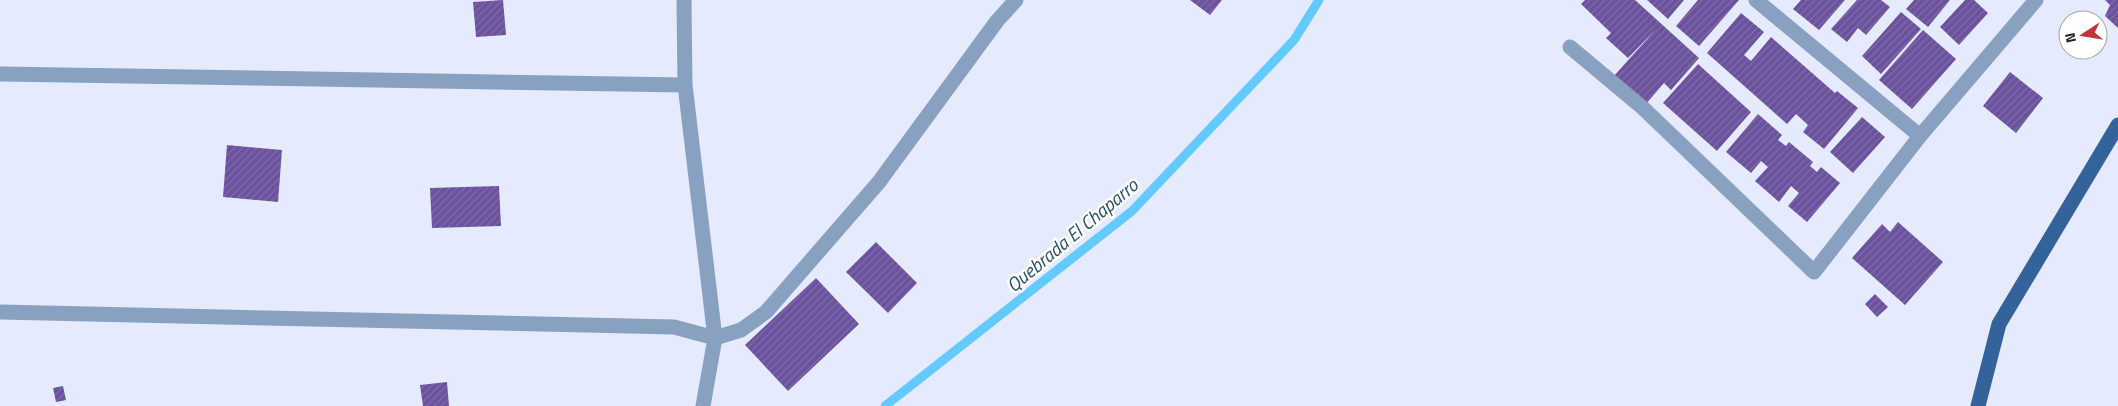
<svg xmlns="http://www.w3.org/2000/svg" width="2118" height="406" font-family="'Titillium Web',sans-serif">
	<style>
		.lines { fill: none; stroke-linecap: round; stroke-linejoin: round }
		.stream { stroke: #62cafe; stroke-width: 9 }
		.building { fill: url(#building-hatch) }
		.minor { stroke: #88a1c1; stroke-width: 15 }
		.major { stroke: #34629a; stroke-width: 15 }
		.labels { text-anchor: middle; stroke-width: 5; stroke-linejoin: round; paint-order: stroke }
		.water-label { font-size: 19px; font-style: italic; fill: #255167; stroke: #fff }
	</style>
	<defs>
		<pattern id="building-hatch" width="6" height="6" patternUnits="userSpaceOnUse" patternTransform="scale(1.25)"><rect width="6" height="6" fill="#6b519e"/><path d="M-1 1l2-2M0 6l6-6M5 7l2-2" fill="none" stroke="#7f6ca6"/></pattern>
	</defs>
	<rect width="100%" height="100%" fill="#e6eafd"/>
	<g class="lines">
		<!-- stream -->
		<path class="stream" d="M885 406 1132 211 1294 40 1319 0"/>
	</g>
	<!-- building -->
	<path class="building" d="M503 0 506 35 476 37 473 2Z
		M1190 0H1222L1210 15Z
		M1585 0H1635L1699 58 1671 90 1664 83 1646 104 1614 76 1656 29 1628 58 1606 38 1611 33 1581 4Z
		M1647 0H1684L1668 19Z
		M1698 0H1739L1699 46 1676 26Z
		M1801 0H1845L1819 30 1793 9Z
		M1857 0H1881L1890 7 1866 35 1858 28 1847 42 1831 29Z
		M1914 0H1950L1928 27 1906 9Z
		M1965 0H1974L1988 13 1959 45 1940 27Z
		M2105 0H2118V28L2105 16 2110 5Z
		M1901 12 1921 29 1881 74 1862 56Z
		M1741 13 1764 32 1744 55 1751 61 1771 37 1835 93 1837 91 1858 108 1824 149 1803 132 1808 125 1796 114 1787 124 1707 53Z
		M1923 30 1956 59 1912 109 1879 80Z
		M1698 64 1751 112 1717 151 1663 103Z
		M2010 72 2043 98 2016 133 1983 106Z
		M1758 114 1782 135 1778 140 1786 146 1789 142 1813 162 1810 166 1817 172 1821 167 1840 183 1807 222 1788 206 1799 193 1791 186 1779 202 1755 181 1768 167 1761 161 1751 173 1726 152Z
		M1862 117 1885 137 1853 173 1830 152Z
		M227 145 282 150 278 202 223 197Z
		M499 186 501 226 432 228 430 188Z
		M1898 222 1943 262 1905 305 1852 258 1882 224 1890 232Z
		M876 242 917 283 888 313 846 272Z
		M816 278 859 324 788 391 745 345Z
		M1875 294 1888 307 1877 317 1865 304Z
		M447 382 449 406H423L420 385Z
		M63 386 66 400 56 402 53 388Z"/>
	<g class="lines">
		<!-- minor -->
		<path class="minor" d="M1756 0 1920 136
			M1570 47 1643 108 1814 272 1920 136 2036 0
			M0 74 685 85
			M0 312 674 327 715 338 685 85 684 0
			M703 406 715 338 741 330 766 312 879 182 997 21 1016 0"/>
		<!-- major -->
		<path class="major" d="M1978 406 1999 324 2118 125"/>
	</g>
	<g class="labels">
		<!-- water labels -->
		<g class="water-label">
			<text transform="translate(1072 235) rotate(-40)" y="7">Quebrada El Chaparro</text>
		</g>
	</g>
	<!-- north arrow -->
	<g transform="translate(2083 35) rotate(258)"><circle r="24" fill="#ffffff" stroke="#a5a5aa"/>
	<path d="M0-4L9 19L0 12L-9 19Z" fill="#c3343a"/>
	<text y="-8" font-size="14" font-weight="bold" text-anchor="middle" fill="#1d1f2b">N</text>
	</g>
</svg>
